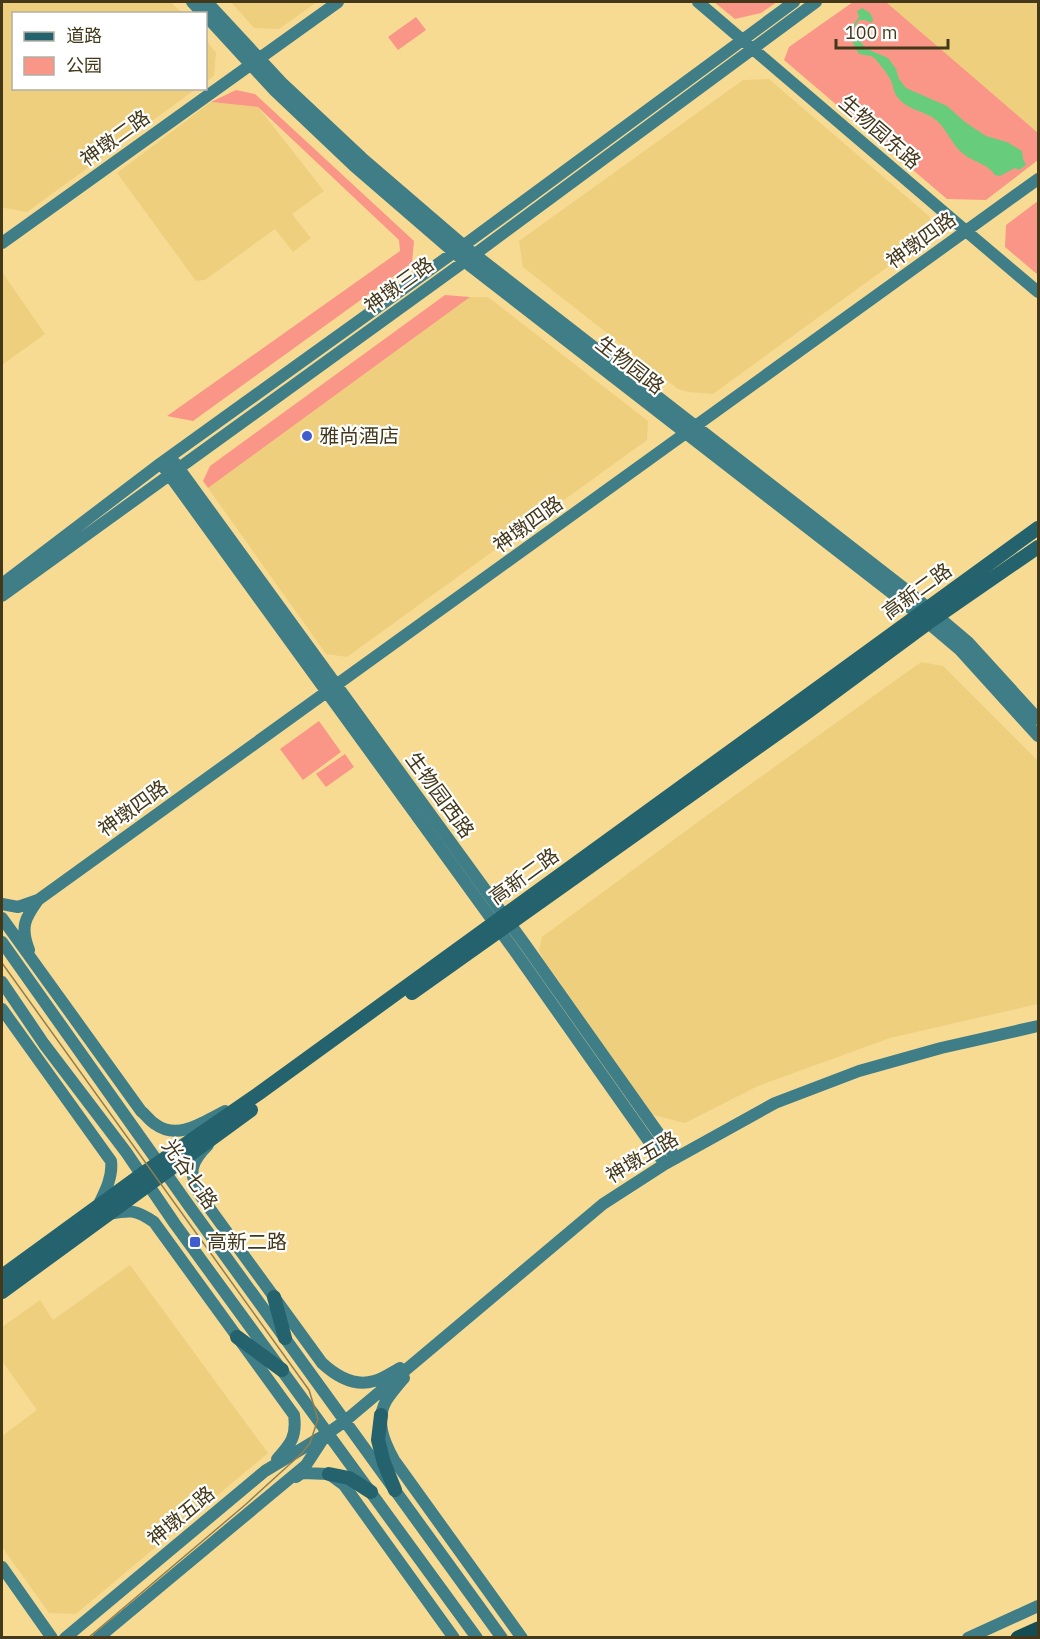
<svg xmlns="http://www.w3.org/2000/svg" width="1040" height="1639" font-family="'IBM Plex Sans','Noto Sans SC',sans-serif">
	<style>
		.built { fill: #eecf7e }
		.green { fill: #fa9688 }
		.water { fill: #68cc7d }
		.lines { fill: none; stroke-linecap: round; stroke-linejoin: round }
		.secondary { stroke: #3f7d87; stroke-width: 12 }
		.primary { stroke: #24636d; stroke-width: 14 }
		.highway { stroke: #154d55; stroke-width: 15 }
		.tram { stroke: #917e4e; stroke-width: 1.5 }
		.poi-dot { fill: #405dcf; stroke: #fff; stroke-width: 2 }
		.labels { text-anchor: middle; stroke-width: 4.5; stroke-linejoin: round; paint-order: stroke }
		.street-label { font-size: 20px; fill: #43381a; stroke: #fff }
		.poi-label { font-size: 20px; fill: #43381a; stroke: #fff; text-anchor: start }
	</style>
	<rect width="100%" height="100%" fill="#f8db93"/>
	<!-- built -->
	<path class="built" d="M2 2H171L182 13 14 14V88L196 89 27 212 4 208 2 205Z
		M231 2H317L279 29 254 28Z
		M886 2H1038V133H1037Z
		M206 40 216 53 214 76 206 82Z
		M769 79 929 216 933 234 713 394 688 392 678 389 523 267 519 241 743 80Z
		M211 102 258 107 324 191 292 214 311 238 293 252 275 229 205 280 196 281 117 173Z
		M2 272 45 334 2 365Z
		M470 297H488L648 421 647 440 347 657 326 654 208 488Z
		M921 662 943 666 1038 761V1004L890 1038 758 1086 685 1123 653 1115 543 959 539 950 542 937 706 816Z
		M130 1265 268 1453 76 1614 49 1613 2 1547V1436L37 1410 2 1361V1327L40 1300 53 1320Z"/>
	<!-- green -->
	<path class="green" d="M714 2H777L761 13 735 19Z
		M853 2H886L1038 133V160L986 200 947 199 784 60 789 47Z
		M416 17 426 30 398 50 388 37Z
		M236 90 255 94 414 241 412 263 193 421 167 416 400 251 399 240 258 107 211 102Z
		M1038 201V275L1005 247 1006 225Z
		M445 295 470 297 208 488 203 481 210 466Z
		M319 721 341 752 303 780 280 749Z
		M345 754 354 767 326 787 316 774Z"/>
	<!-- water -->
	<path class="water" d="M862 8 870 13 873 19 872 23 865 20H859L854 28V32L856 37 867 49 888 58 896 69 899 79 906 88 947 106 965 122 986 136 1007 142 1022 151 1023 159 1026 165 1019 170 1015 168 1000 176 995 175C987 163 972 162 961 152 950 142 946 126 932 117 921 111 908 109 899 99 894 94 894 89 892 83 891 78 877 60 873 57 869 55 863 55 859 54 850 41 848 30 859 17L857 11Z"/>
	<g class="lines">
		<!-- secondary -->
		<path class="secondary" d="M192 2 203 14
			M207 2 283 84 362 158 469 250 909 592 968 642 1038 719
			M698 2 966 231 1038 292
			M206 16 275 91 354 166 464 261 902 601 960 650 1038 736
			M2 243 338 2
			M175 463 524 943 676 1158
			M165 469 514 950 665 1164
			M2 584 161 463 456 251 794 2
			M2 596 475 254 816 2
			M38 900 1038 179
			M2 904 18 907 38 900C25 918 20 927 29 950
			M2 918 141 1111C146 1115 150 1121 155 1124 178 1141 203 1122 225 1111
			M2 942 192 1210 502 1638
			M2 982 44 1044 126 1152 175 1224 477 1638
			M2 1009 111 1161C113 1177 105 1192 98 1206
			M208 1145C190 1163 188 1173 200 1195L322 1363C336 1376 354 1387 374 1381 383 1379 392 1372 400 1368
			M109 1214C130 1210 135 1209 154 1222L294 1415C297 1436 291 1444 277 1459
			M404 1378C398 1385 391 1393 386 1401 375 1421 384 1442 394 1460L522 1638
			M296 1477 302 1473 329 1474 344 1485 454 1638
			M2 1567 52 1638
			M65 1638 265 1471 328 1433 345 1421 603 1204 665 1164 775 1103 859 1071 941 1048 1038 1026
			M98 1638 306 1465 325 1436
			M968 1638 1038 1606"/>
		<!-- primary -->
		<path class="primary" d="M412 993 809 711 928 623 1038 547
			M2 1276 145 1172 258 1094 1038 528
			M2 1292 251 1110
			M274 1297 285 1338
			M237 1337 282 1370
			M381 1415 378 1440 384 1463 395 1490
			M329 1474 349 1478 371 1492"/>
		<!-- highway -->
		<path class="highway" d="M1018 1638 1038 1629"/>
		<!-- tram -->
		<path class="tram" d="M2 963 309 1390 318 1419 310 1443 302 1453 245 1505 88 1638"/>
	</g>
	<!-- markers -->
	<g class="poi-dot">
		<circle cx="307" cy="436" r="6"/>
		<rect x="189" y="1236" width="12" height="12" rx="3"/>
	</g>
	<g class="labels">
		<!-- street labels -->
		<g class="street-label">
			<text transform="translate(880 132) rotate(41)" y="7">生物园东路</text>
			<text transform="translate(115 138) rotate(-36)" y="7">神墩二路</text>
			<text transform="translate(921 240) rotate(-36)" y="7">神墩四路</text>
			<text transform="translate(399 285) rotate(-36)" y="7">神墩三路</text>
			<text transform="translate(630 365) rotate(38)" y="7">生物园路</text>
			<text transform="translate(528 524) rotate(-36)" y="7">神墩四路</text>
			<text transform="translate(917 591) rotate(-36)" y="7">高新二路</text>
			<text transform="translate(440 795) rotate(54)" y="7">生物园西路</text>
			<text transform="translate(133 808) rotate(-36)" y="7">神墩四路</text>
			<text transform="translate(524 876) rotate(-36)" y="7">高新二路</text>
			<text transform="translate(642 1157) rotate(-31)" y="7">神墩五路</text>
			<text transform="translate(190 1174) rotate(55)" y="7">光谷七路</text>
			<text transform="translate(181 1516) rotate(-40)" y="7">神墩五路</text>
		</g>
		<!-- poi labels -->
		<g class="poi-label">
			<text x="319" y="443">雅尚酒店</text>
			<text x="207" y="1249">高新二路</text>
		</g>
	</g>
	<!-- border -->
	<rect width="1040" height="1639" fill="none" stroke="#43381a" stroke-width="6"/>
	<!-- legend -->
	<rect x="12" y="12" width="195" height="78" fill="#ffffff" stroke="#b4afa3" stroke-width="1.5"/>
	<rect x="24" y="32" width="30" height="9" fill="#24636d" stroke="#b4afa3" stroke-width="1.5"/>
	<text x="66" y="42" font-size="18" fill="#43381a">道路</text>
	<rect x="24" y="57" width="30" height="18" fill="#fa9688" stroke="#b4afa3" stroke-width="1.5"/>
	<text x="66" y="72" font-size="18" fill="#43381a">公园</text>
	<!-- scale -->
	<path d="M836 39v9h112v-9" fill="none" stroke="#43381a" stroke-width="3"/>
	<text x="845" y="39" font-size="18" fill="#43381a" stroke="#ffffff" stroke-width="4.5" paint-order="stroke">100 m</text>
</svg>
